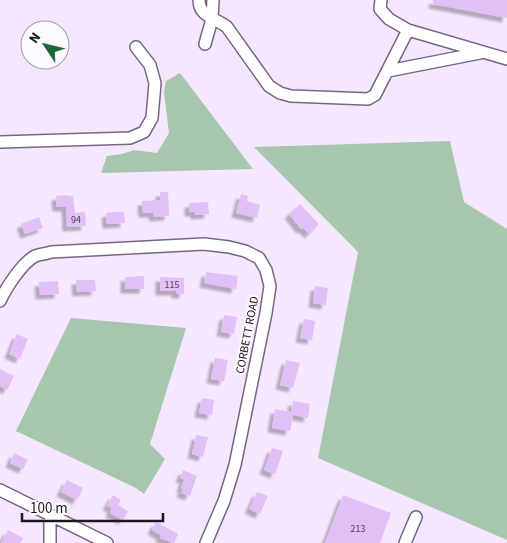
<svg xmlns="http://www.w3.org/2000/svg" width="507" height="543" font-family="'Source Sans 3',sans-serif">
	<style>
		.green { fill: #a6c6ad }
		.building { fill: #e0c0f6; filter: url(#shadow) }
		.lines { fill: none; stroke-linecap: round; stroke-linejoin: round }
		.minor-casing { stroke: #766781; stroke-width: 14 }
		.minor { stroke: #fff; stroke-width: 11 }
		.labels { text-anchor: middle; stroke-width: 4.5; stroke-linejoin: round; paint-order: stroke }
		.number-label { font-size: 10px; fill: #4e4156 }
		.street-label { font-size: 12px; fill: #1d1721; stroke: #fcf9ff }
	</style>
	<defs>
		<filter id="shadow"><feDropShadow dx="-4.5" dy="4.5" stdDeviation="1" flood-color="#0004"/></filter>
	</defs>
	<rect width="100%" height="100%" fill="#f5e7ff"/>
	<!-- green -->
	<path class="green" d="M180 73 253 169 101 173 107 156 122 154 134 150 157 153 169 133 164 92 166 81Z
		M450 141 464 202 507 229V540L318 458 358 252 254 147Z
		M71 318 186 328 150 444 165 459 144 494 136 488 16 431Z"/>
	<!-- building -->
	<path class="building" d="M433 0H507V18L433 4Z
		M160 192H168L169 216 154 217 153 213H143L142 201 160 200Z
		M241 194 248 196 247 201 260 205 257 218 236 213Z
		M68 195V196H73L75 213 85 212 86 226 67 227 66 207H57L56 196Z
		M208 202 209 214 195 215V212H189V203Z
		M300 204 319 224 309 234 303 228 301 229 289 214Z
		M114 212H124L125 223 107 224 106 213Z
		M39 217 43 228 25 234 21 224Z
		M206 272 238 276 236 289 204 283Z
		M144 276V289H125V277Z
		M160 277 184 278V294H176V291H160Z
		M76 280H95L96 291 77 292Z
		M58 281 59 294 40 295 39 282Z
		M315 286 328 288 326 305 313 303Z
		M224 315 237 317 234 334 221 332Z
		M304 319 315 321 312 340 300 338Z
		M17 334 28 339 20 359 9 354Z
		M215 358 228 360 224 381 211 379Z
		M286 360 300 363 293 388 280 385Z
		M0 369 14 376 7 390 0 386Z
		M202 398 214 400 212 415 199 413Z
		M293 401 310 404 308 418 293 415 290 431 272 428 275 409 291 412Z
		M196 435 208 437 203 457 192 454Z
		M272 448 283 451 275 474 264 470Z
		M14 453 28 460 23 469 10 463Z
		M183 470 197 476 190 496 181 493 183 489 181 488 184 479 180 478Z
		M67 480 83 488 77 500 61 492Z
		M257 492 268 496 260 514 249 509Z
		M113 495 121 500 118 505 128 511 123 520 110 513 112 508 107 506Z
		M343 495 391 513 380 543H325Z
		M156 522 178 534 174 543 160 538 161 535 152 530Z
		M8 530 23 538 20 543H1Z"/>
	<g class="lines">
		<!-- minor casing -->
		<g class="minor-casing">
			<path id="minor" d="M199 0C199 17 216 18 227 27L269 86 280 93 291 96 368 99 375 95 408 30
				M381 0 380 9 389 19 408 30 507 59
				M205 44 212 19 213 0
				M388 71 480 53
				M0 142 130 138 144 132 152 118 155 83 150 65 136 47
				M0 301C6 288 22 263 35 256 40 254 46 254 51 252L204 244 229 247 245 251 259 258 266 270 270 286 266 313 235 465 224 501 206 543
				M0 490 107 543
				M50 515V543
				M405 543 416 517"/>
		</g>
		<!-- minor -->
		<use href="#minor" class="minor"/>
	</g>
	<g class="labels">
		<!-- number labels -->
		<g class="number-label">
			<text x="76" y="223">94</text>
			<text x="172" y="288">115</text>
			<text x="358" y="532">213</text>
		</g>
		<!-- street labels -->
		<g class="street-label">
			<text transform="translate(247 335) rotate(-79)" y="4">CORBETT ROAD</text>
		</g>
	</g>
	<!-- north arrow -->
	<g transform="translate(45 45) rotate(305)"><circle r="24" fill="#fcf9ff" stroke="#a39fa6"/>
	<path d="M0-4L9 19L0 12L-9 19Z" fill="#1c6837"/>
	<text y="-8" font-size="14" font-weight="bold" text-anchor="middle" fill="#1d1721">N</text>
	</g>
	<!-- scale -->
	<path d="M22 513v8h141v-8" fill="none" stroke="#1d1721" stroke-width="2.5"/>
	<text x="30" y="513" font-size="15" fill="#1d1721" stroke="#fcf9ff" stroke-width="4" paint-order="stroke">100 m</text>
</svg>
